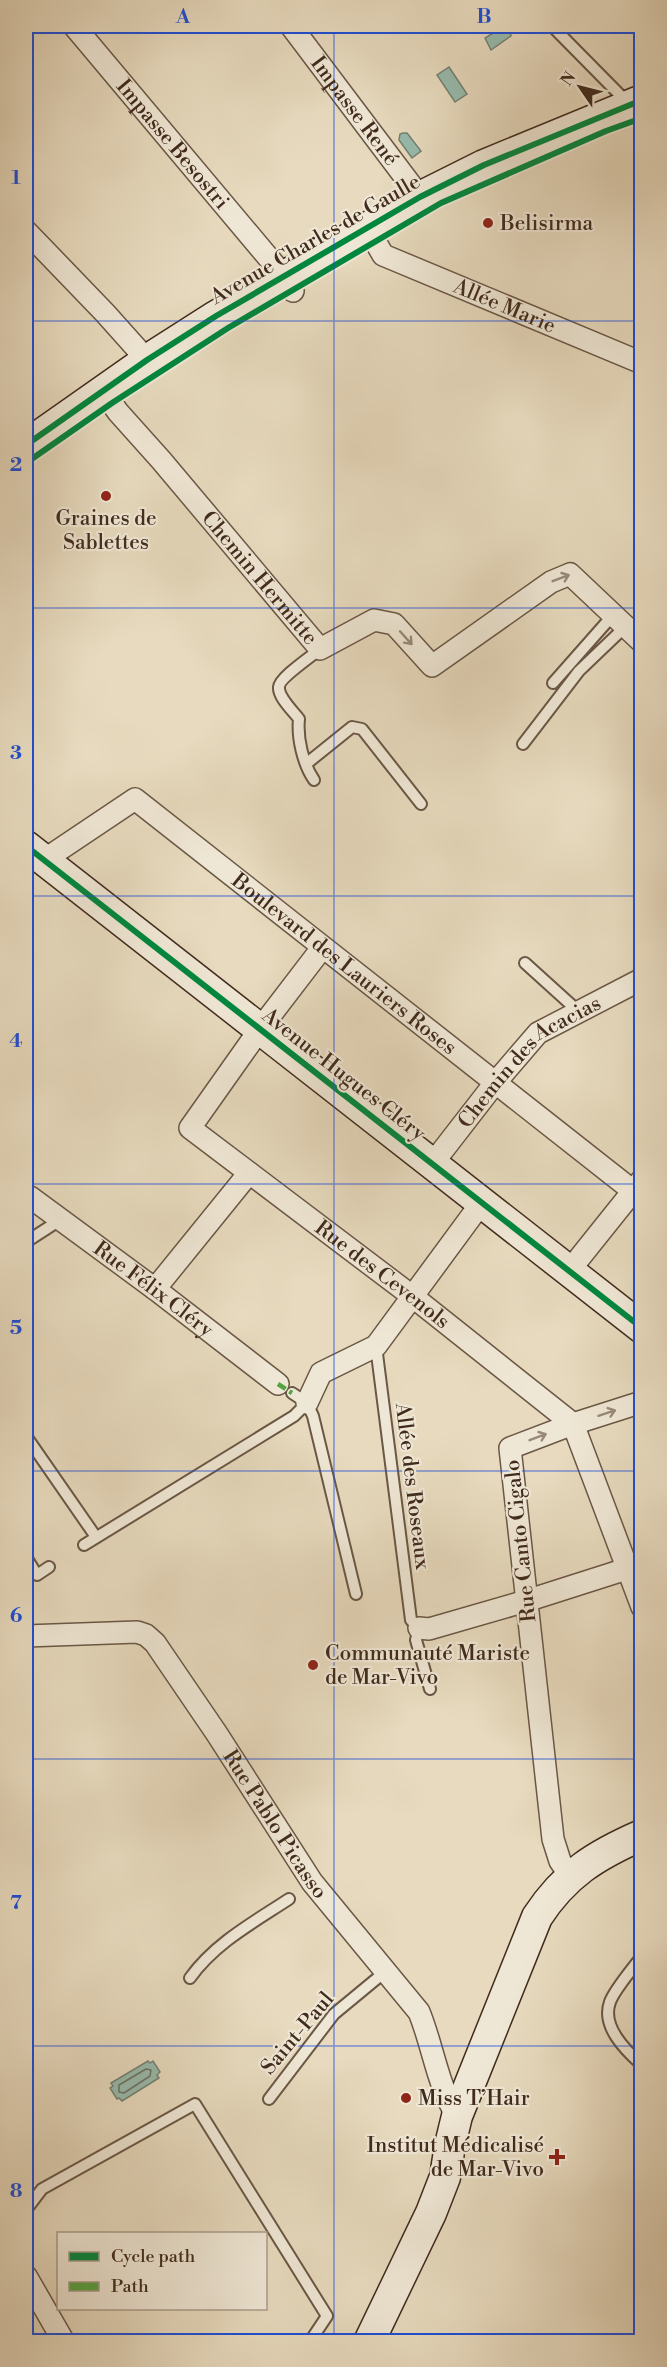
<svg xmlns="http://www.w3.org/2000/svg" width="667" height="2367" font-family="'Libre Bodoni',serif">
	<style>
		.water { fill: #97bbad; stroke: #748173; stroke-width: 1.5 }
		.lines { fill: none; stroke-linecap: round; stroke-linejoin: round }
		.shore { stroke: #6c7365; stroke-width: 1.5 }
		.lane-casing { stroke: #6a5745; stroke-width: 14 }
		.street-casing { stroke: #6a5745; stroke-width: 24 }
		.secondary-casing { stroke: #402b1d; stroke-width: 33 }
		.lane { stroke: #efe7d5; stroke-width: 10 }
		.street { stroke: #efe7d5; stroke-width: 21 }
		.secondary { stroke: #efe7d5; stroke-width: 30 }
		.quiet { stroke: #54a441; stroke-width: 4.5; stroke-dasharray: 9 4.5; stroke-linecap: butt }
		.cycleway-casing { stroke: #efe7d5; stroke-width: 10 }
		.cycleway { stroke: #00873e; stroke-width: 6 }
		.oneway { stroke: #988979 }
		.grid { fill: none; stroke: #1d4ed8; stroke-width: 1.5; stroke-opacity: 0.55 }
		.poi-dot { fill: #8f2418; stroke: #efe7d5; stroke-width: 2 }
		.labels { text-anchor: middle; stroke-width: 4.5; stroke-linejoin: round; paint-order: stroke }
		.street-label { font-size: 21px; fill: #402b1d; stroke: #efe7d5 }
		.poi-label { font-size: 21px; fill: #402b1d; stroke: #efe7d5; text-anchor: start }
		.neatline { fill: none; stroke: #1d4ed8; stroke-width: 2 }
		.grid-label { font-size: 20px; text-anchor: middle; font-weight: bold; fill: #1d4ed8 }
	</style>
	<rect width="100%" height="100%" fill="#e7dabe"/>
	<filter id="stains"><feTurbulence type="fractalNoise" baseFrequency=".00333" numOctaves="4"/><feColorMatrix values="0 0 0 0 .2 0 0 0 0 .09 0 0 0 0 .02 0 0 0 .5 -.17"/></filter>
	<radialGradient id="worn" r=".72"><stop offset=".6" stop-color="#630" stop-opacity="0"/><stop offset="1" stop-color="#630" stop-opacity=".3"/></radialGradient>
	<!-- water -->
	<path class="water" d="M504 26 510 29 511 36 491 50 485 38Z
		M449 67 467 94 455 102 437 75Z
		M403 133H407L421 151 412 158 399 140 400 134Z
		M148 2061 150 2063 153 2061 160 2072 157 2075 159 2078 122 2101 119 2098 117 2099 110 2088 113 2086 111 2083Z"/>
	<g class="lines">
		<!-- shore -->
		<path class="shore" d="M146 2069 151 2070 150 2076 124 2093 119 2092V2085Z"/>
		<!-- lane casing -->
		<g class="lane-casing">
			<path id="lane" d="M552 26 621 96 624 104
				M553 683 613 615
				M523 744 579 671 625 627
				M306 764 352 727 362 729 421 804
				M314 780C303 764 297 738 299 719 293 711 278 697 279 687 279 678 312 656 320 649
				M525 963 578 1011
				M26 1242 60 1220
				M376 1346 411 1620 419 1628 416 1640 430 1689
				M292 1393 307 1403 313 1416 356 1594
				M26 1436 96 1537
				M84 1545 294 1416 307 1403
				M26 1557 37 1575 49 1567
				M26 1779V1780
				M642 1956C633 1968 614 1990 610 2002 601 2026 625 2050 642 2065
				M190 1978C215 1943 254 1922 289 1899
				M269 2099 334 2014 386 1971
				M26 2210 42 2189 195 2104 327 2316 313 2337"/>
		</g>
		<!-- street casing -->
		<g class="street-casing">
			<g id="street">
				<path id="s1" d="M74 26 283 275 293 291"/>
				<path id="s2" d="M291 26 420 197"/>
				<path d="M26 231 105 313 147 360"/>
				<path id="s3" d="M375 241 383 255 642 363"/>
				<path id="s4" d="M103 391 118 412 161 460 320 649 374 620 394 624 432 666 551 582 570 574 642 642"/>
				<path id="s5" d="M44 860 135 799 642 1198"/>
				<path id="s6" d="M322 948 260 1029 190 1128 412 1296 573 1424"/>
				<path id="s7" d="M433 1163 495 1083 538 1033 642 979"/>
				<path id="s8" d="M30 1197 155 1289 278 1384"/>
				<path d="M569 1271 641 1181"/>
				<path d="M155 1289 249 1173"/>
				<path d="M307 1403 321 1373 376 1346 482 1202"/>
				<path d="M573 1424 642 1607"/>
				<path d="M419 1628 429 1629 526 1601 642 1564"/>
				<path id="s9" d="M26 1636 137 1632 146 1635 155 1643 217 1734 312 1882 419 2012C433 2046 437 2084 457 2116"/>
				<path d="M570 1876 560 1861 553 1839 510 1448 573 1424 642 1402"/>
				<path d="M26 2276 64 2342"/>
			</g>
		</g>
		<!-- secondary casing -->
		<g class="secondary-casing">
			<path id="secondary" d="M26 445 147 360 216 316 420 197 484 165 642 100
				M26 846 642 1328
				M369 2342 431 2213 445 2177 450 2145 457 2116 537 1917C565 1874 596 1855 642 1835"/>
		</g>
		<!-- lane -->
		<use href="#lane" class="lane"/>
		<!-- street -->
		<use href="#street" class="street"/>
		<!-- secondary -->
		<use href="#secondary" class="secondary"/>
		<!-- quiet -->
		<path class="quiet" d="M278 1384 292 1393"/>
		<!-- cycleway casing -->
		<g class="cycleway-casing">
			<path id="cycleway" d="M26 445 147 360 216 316 420 197 484 165 642 100
				M26 463 112 403 228 328 441 203 606 131 642 118
				M26 846 642 1328"/>
		</g>
		<!-- cycleway -->
		<use href="#cycleway" class="cycleway"/>
	</g>
	<!-- one-way arrows -->
	<defs><path id="oneway-shaft" d="M-6 0H5M1.5-3L5.5 0L1.5 3" fill="none" stroke-width="1.6" stroke-linecap="round" stroke-linejoin="round" transform="scale(1.5)"/></defs>
	<g class="oneway">
		<use href="#oneway-shaft" transform="translate(561 578) rotate(-21)"/>
		<use href="#oneway-shaft" transform="translate(406 638) rotate(48)"/>
		<use href="#oneway-shaft" transform="translate(607 1413) rotate(-18)"/>
		<use href="#oneway-shaft" transform="translate(538 1437) rotate(-21)"/>
	</g>
	<!-- grid -->
	<path class="grid" d="M334 26V2342M26 321H642M26 608H642M26 896H642M26 1184H642M26 1471H642M26 1759H642M26 2046H642"/>
	<!-- markers -->
	<g class="poi-dot">
		<circle cx="488" cy="223" r="6"/>
		<circle cx="106" cy="496" r="6"/>
		<circle cx="313" cy="1665" r="6"/>
		<circle cx="406" cy="2098" r="6"/>
		<path d="M554 2148h6v6h6v6h-6v6h-6v-6h-6v-6h6z"/>
	</g>
	<g class="labels">
		<!-- street labels -->
		<g class="street-label">
			<text dy="7" stroke="none"><textPath href="#s2" startOffset="106">Impasse René</textPath></text>
			<text dy="7" stroke="none"><textPath href="#s1" startOffset="154">Impasse Besostri</textPath></text>
			<text transform="translate(315 239) rotate(-30)" y="7">Avenue Charles de Gaulle</text>
			<text dy="7" stroke="none"><textPath href="#s3" startOffset="148">Allée Marie</textPath></text>
			<text dy="7" stroke="none"><textPath href="#s4" startOffset="244">Chemin Hermitte</textPath></text>
			<text dy="7" stroke="none"><textPath href="#s5" startOffset="376">Boulevard des Lauriers Roses</textPath></text>
			<text dy="7" stroke="none"><textPath href="#s7" startOffset="142">Chemin des Acacias</textPath></text>
			<text transform="translate(344 1074) rotate(38)" y="7">Avenue Hugues Cléry</text>
			<text dy="7" stroke="none"><textPath href="#s6" startOffset="465">Rue des Cevenols</textPath></text>
			<text dy="7" stroke="none"><textPath href="#s8" startOffset="154">Rue Félix Cléry</textPath></text>
			<text transform="translate(413 1486) rotate(83)" y="7">Allée des Roseaux</text>
			<text transform="translate(520 1541) rotate(-96)" y="7">Rue Canto Cigalo</text>
			<text dy="7" stroke="none"><textPath href="#s9" startOffset="350">Rue Pablo Picasso</textPath></text>
			<text transform="translate(297 2033) rotate(-50)" y="7">Saint-Paul</text>
		</g>
		<!-- poi labels -->
		<g class="poi-label">
			<text x="500" y="230">Belisirma</text>
			<text x="106" y="525" text-anchor="middle">Graines de<tspan x="106" dy="24">Sablettes</tspan></text>
			<text x="325" y="1660">Communauté Mariste<tspan x="325" dy="24">de Mar-Vivo</tspan></text>
			<text x="418" y="2105">Miss T’Hair</text>
			<text x="544" y="2152" text-anchor="end">Institut Médicalisé<tspan x="544" dy="24">de Mar-Vivo</tspan></text>
		</g>
	</g>
	<!-- margin -->
	<rect width="667" height="2367" fill="none" stroke="#e7dabe" stroke-width="66"/>
	<!-- legend -->
	<rect x="57" y="2232" width="210" height="78" fill="#efe7d5" stroke="#a99c8b" stroke-width="1.5"/>
	<rect x="69" y="2252" width="30" height="9" fill="#00873e" stroke="#a99c8b" stroke-width="1.5"/>
	<text x="111" y="2262" font-size="18" fill="#402b1d">Cycle path</text>
	<rect x="69" y="2282" width="30" height="9" fill="#54a441" stroke="#a99c8b" stroke-width="1.5"/>
	<text x="111" y="2292" font-size="18" fill="#402b1d">Path</text>
	<!-- north arrow -->
	<g transform="translate(580 87) rotate(305)" stroke="#efe7d5" stroke-width="4.5" paint-order="stroke">
	<path d="M0-4.5L10 22L0 15L-10 22Z" fill="#402b1d"/>
	<text y="-9" font-size="16" font-weight="bold" text-anchor="middle" fill="#402b1d">N</text>
	</g>
	<rect x="33" y="33" width="601" height="2301" class="neatline"/>
	<g class="grid-label">
		<text x="183" y="23">A</text>
		<text x="484" y="23">B</text>
		<text x="16" y="184">1</text>
		<text x="16" y="471">2</text>
		<text x="16" y="759">3</text>
		<text x="16" y="1047">4</text>
		<text x="16" y="1334">5</text>
		<text x="16" y="1622">6</text>
		<text x="16" y="1909">7</text>
		<text x="16" y="2197">8</text>
	</g>
	<rect width="100%" height="100%" filter="url(#stains)"/>
	<rect width="100%" height="100%" fill="url(#worn)"/>
</svg>
